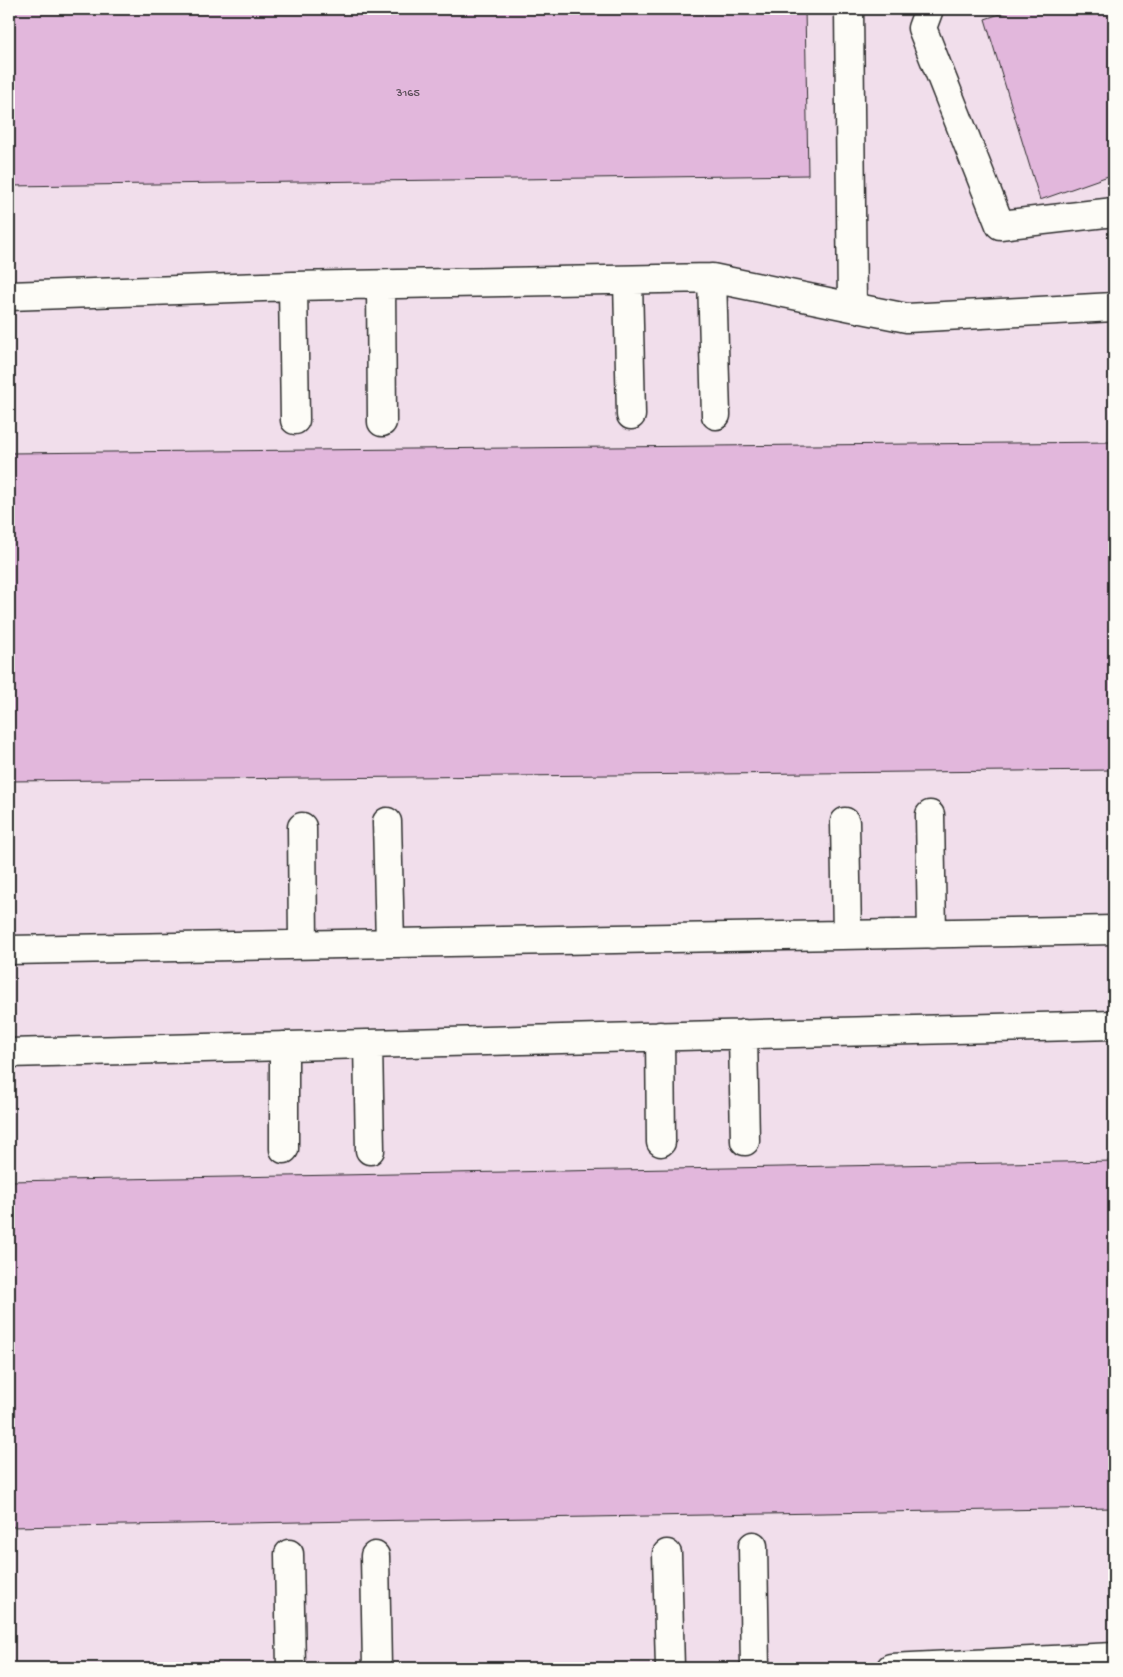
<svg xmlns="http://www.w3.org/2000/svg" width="1123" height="1677" font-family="'Gochi Hand',sans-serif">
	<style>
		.built { fill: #f1deeb }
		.building { fill: #e2b7dc; stroke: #2b2b2b }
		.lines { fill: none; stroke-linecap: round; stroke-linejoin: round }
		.minor-casing { stroke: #2b2b2b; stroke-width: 31 }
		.minor { stroke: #fdfcf7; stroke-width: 28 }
		.labels { text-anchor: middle; stroke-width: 5; stroke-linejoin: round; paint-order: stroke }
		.number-label { font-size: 12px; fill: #594e57 }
	</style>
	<rect width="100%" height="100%" fill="#f8eef2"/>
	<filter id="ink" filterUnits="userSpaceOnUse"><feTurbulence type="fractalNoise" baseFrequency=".02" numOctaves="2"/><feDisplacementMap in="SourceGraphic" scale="10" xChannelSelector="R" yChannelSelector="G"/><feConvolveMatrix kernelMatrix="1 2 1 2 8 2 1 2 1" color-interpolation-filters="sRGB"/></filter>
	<g filter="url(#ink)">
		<!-- built -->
		<path class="built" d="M9 9H1114V1668H9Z"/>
		<!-- building -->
		<path class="building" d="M9 9H805L808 175 9 186Z
			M1014 9H1112L1114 17V174L1040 200 985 19Z
			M1114 442V770L9 781V453Z
			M1114 1161V1508L9 1527V1181Z"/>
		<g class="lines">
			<!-- minor casing -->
			<g class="minor-casing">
				<path id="minor" d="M929 9 922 28 1000 225 1114 212
					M712 278 716 415
					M628 281 631 415
					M381 285 382 422
					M293 286 295 420
					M9 296 293 286 712 278 852 307 849 9
					M852 307 907 318 1114 307
					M930 815 932 934
					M387 822 390 943
					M845 822 847 935
					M302 827 303 944
					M9 950 1114 930
					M743 1034 745 1141
					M660 1036 661 1142
					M368 1044 370 1150
					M284 1046V1149
					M9 1053 1114 1025
					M753 1546 755 1668
					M289 1554 291 1668
					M667 1554 670 1668
					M375 1556 377 1668
					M891 1668 1114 1657"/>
			</g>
			<!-- minor -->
			<use href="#minor" class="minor"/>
		</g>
	</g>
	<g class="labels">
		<!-- number labels -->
		<g class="number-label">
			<text x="408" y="96">3165</text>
		</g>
	</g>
	<!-- margin -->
	<rect width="1123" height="1677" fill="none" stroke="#fdfcf7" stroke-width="30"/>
	<rect x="15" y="15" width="1093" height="1647" fill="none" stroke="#2b2b2b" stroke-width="2" filter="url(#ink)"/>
</svg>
